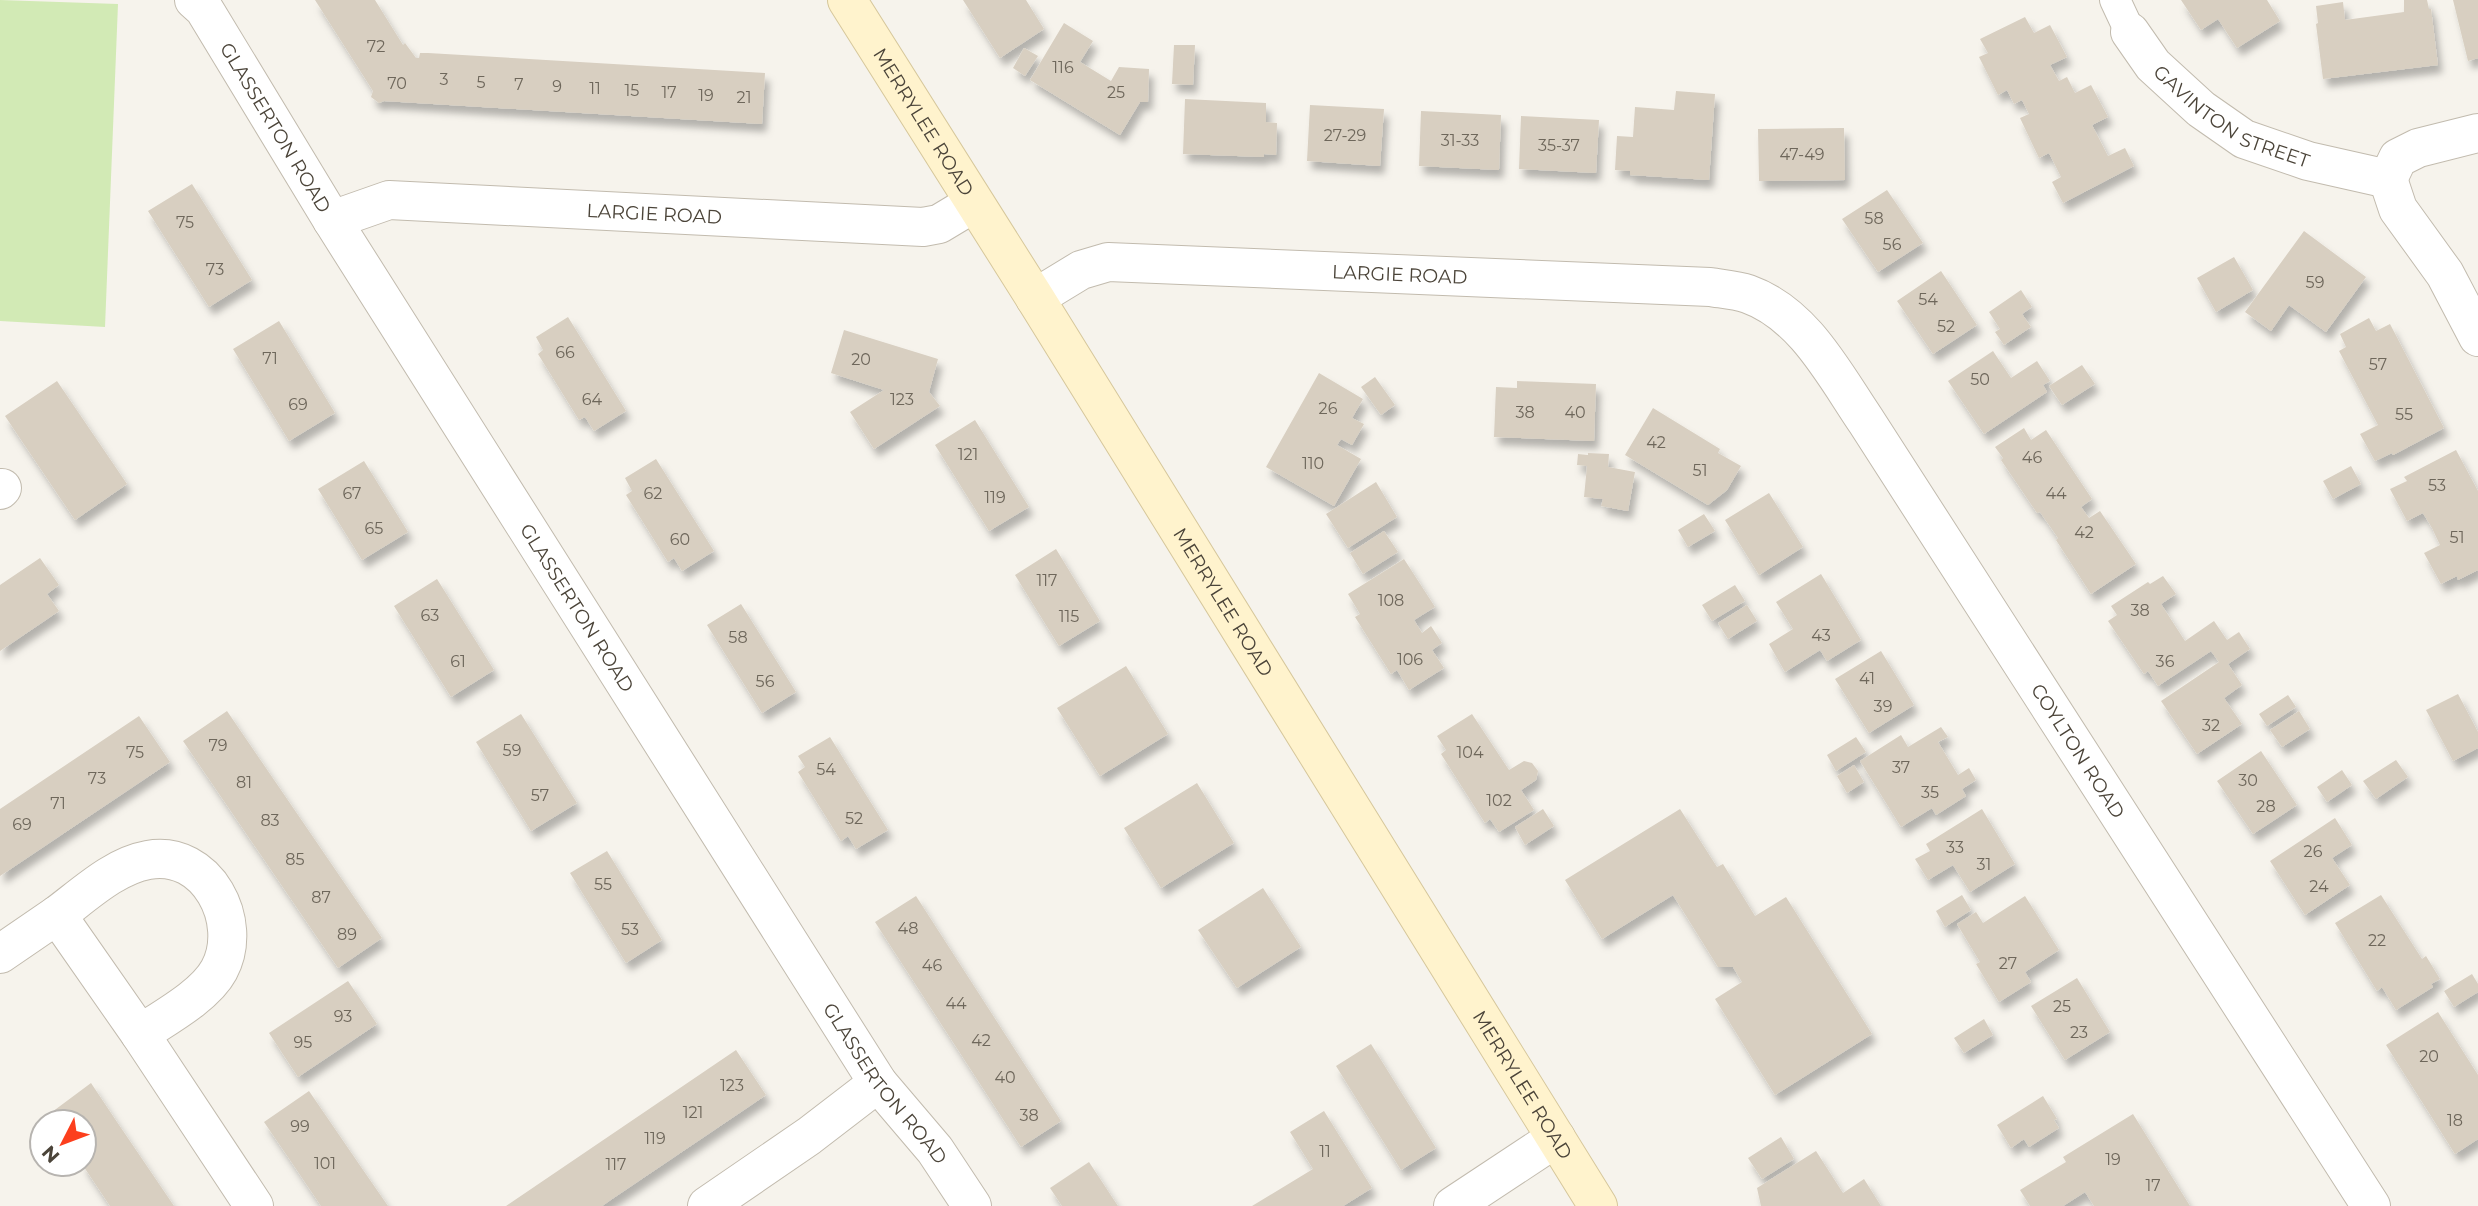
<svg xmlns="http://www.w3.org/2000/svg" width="2478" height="1206" font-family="Montserrat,sans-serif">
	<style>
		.green { fill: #d2eab5 }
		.building { fill: #d8cfc1; filter: url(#shadow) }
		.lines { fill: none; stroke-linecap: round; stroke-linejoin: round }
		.pedestrian-casing { stroke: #c2bbae; stroke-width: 32 }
		.minor-casing { stroke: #c2bbae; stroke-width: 40 }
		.secondary-casing { stroke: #d6c79b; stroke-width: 40 }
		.pedestrian { stroke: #fff; stroke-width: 30 }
		.minor { stroke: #fff; stroke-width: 38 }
		.secondary { stroke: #fff3cd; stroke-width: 38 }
		.labels { text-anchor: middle; stroke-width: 5; stroke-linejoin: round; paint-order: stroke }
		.number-label { font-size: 16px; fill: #6e675b }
		.street-label { font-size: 19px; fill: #4b4439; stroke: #fff }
	</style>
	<defs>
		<filter id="shadow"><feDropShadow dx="4.5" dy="8" stdDeviation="3.5" flood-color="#0004"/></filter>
	</defs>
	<rect width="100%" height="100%" fill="#f6f3ec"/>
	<!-- green -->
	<path class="green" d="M0 0 118 4 105 327 0 321Z"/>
	<!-- building -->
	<path class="building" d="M315 0H375L403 45 405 43 416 58H419L420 53H428L765 73 762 124 384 101 379 103 371 97 373 91Z
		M963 0H1026L1044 29 1000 58Z
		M2181 0H2267L2280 21 2237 48 2218 19 2201 30Z
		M2404 0H2427L2429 9H2431L2438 65 2323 79 2316 24 2318 23 2316 6 2343 2 2345 20 2404 12Z
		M2453 0H2478V58L2468 61Z
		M2025 17 2034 33 2050 25 2067 57 2050 65 2059 81 2067 77 2075 93 2091 85 2108 117 2092 125 2108 156 2125 148 2134 166 2063 203 2052 182 2061 177 2049 153 2039 158 2020 118 2029 114 2022 100 2014 104 2007 90 1998 95 1979 57 1988 53 1980 39Z
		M1064 23 1093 41 1080 62 1111 81 1119 67 1149 69 1148 102H1140L1120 135 1030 80Z
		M1174 45H1195L1193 85 1172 84Z
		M1024 48 1038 56 1025 76 1013 68Z
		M1676 91 1715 94 1709 180 1630 175V171L1615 170 1617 136 1633 137 1635 107 1674 110Z
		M1185 99 1266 103V122L1277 123 1276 155 1264 154V157L1183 154Z
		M1310 105 1384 109 1380 166 1307 161Z
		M1421 111 1501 115 1499 170 1419 166Z
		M1521 116 1599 120 1596 173 1519 169Z
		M1844 128 1845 180 1759 181 1758 129Z
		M192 184 252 280 209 307 148 211Z
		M1887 190 1923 243 1878 272 1842 219Z
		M2304 231 2366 277 2326 332 2289 305 2271 331 2245 312Z
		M2234 257 2253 290 2216 312 2197 278Z
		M1941 271 1977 325 1933 354 1897 301Z
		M2021 290 2032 307 2022 314 2031 327 2004 345 1995 332 2000 329 1989 312Z
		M568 317 626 411 594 431 585 417 579 420 538 354 543 350 536 337Z
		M2369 318 2376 331 2390 324 2444 428 2393 455 2392 453 2375 461 2360 434 2378 425 2339 351 2346 347 2340 334Z
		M279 321 335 413 289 441 233 349Z
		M844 330 938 359 929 392 940 406 874 449 850 412 884 390 831 373Z
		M1993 351 2011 378 2037 361 2050 381 2043 385 2047 392 1984 434 1948 381Z
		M2082 365 2095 384 2062 405 2049 386Z
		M1319 373 1363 399 1352 418 1364 424 1352 445 1341 439 1337 445 1361 459 1334 506 1266 467Z
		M1375 377 1395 405 1381 415 1361 387Z
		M57 381 127 484 75 520 5 416Z
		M1517 381 1596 384 1594 441 1494 437 1496 387 1517 388Z
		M1653 408 1720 449 1718 453 1741 466 1727 490 1708 505 1625 455Z
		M975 420 1029 507 989 531 935 445Z
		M2024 428 2031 440 2046 430 2092 499 2081 507 2089 518 2100 511 2136 564 2091 594 2056 540 2058 538 2040 512 2037 513 2001 460 2003 458 1995 447Z
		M2456 450 2478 491V570L2458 580 2457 576 2441 584 2424 553 2440 545 2432 528 2423 513 2407 521 2390 489 2407 481 2404 477Z
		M1588 453 1609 454 1608 467 1635 472 1628 511 1601 506 1603 499 1584 497 1587 466 1577 465 1578 454 1588 455Z
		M656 459 714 551 682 571 674 558 668 562 626 495 632 491 625 478Z
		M364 461 408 532 362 560 318 489Z
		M2351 466 2361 484 2333 499 2323 481Z
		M1376 482 1397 517 1348 548 1326 514Z
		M1769 493 1803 547 1759 575 1725 520Z
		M1704 514 1715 531 1688 547 1678 530Z
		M1384 531 1398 552 1363 574 1350 553Z
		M1056 549 1100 621 1059 646 1015 575Z
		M40 558 59 585 47 594 59 611 0 651V585Z
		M1404 559 1435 607 1414 620 1422 633 1431 626 1442 643 1432 650 1444 668 1409 690 1397 670 1391 674 1355 617 1360 614 1348 594Z
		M1821 574 1861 640 1827 661 1820 650 1785 672 1769 644 1793 629 1776 602Z
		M2163 576 2176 594 2161 604 2185 641 2214 621 2227 640 2239 632 2250 649 2228 664 2242 685 2224 698 2242 724 2197 754 2161 701 2219 662 2211 651 2158 686 2148 671 2144 674 2108 621 2117 615 2111 606 2148 582 2150 584Z
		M437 579 494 670 451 697 394 606Z
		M1735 585 1745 601 1712 621 1702 605Z
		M741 604 796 692 762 713 707 625Z
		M1747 605 1757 621 1728 639 1718 623Z
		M1881 651 1914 705 1869 733 1835 679Z
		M1126 666 1168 734 1100 776 1057 708Z
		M2458 694 2478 732V748L2453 761 2426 710Z
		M2288 695 2296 707 2267 726 2259 714Z
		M227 711 382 938 338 968 183 741Z
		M2299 711 2310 729 2282 747 2270 730Z
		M521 714 577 803 531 831 476 742Z
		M1472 714 1509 770 1524 761 1532 763 1538 771 1536 780 1521 790 1534 810 1499 832 1490 819 1485 823 1441 754 1446 750 1437 736Z
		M139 716 170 762 0 876V809Z
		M1941 727 1948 737 1938 742 1958 775 1969 768 1976 780 1962 789 1966 796 1936 815 1932 808 1901 827 1860 761 1901 735 1908 747Z
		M830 737 888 830 856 849 848 836 841 841 798 772 805 767 798 756Z
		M1856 737 1866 752 1836 771 1827 755Z
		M2261 751 2297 805 2253 834 2217 781Z
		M2396 760 2408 777 2376 799 2363 781Z
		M1854 765 1864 782 1847 793 1837 776Z
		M2342 770 2352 785 2327 802 2317 787Z
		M1197 783 1234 843 1161 888 1124 828Z
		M1543 809 1554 826 1525 845 1515 827Z
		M1680 809 1717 867 1723 864 1755 916 1786 897 1872 1034 1775 1095 1715 999 1742 982 1733 967H1718L1673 895 1602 939 1565 880Z
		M1982 809 2015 864 1970 892 1953 865 1928 880 1915 859 1930 851 1926 844Z
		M2335 818 2352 845 2332 858 2350 885 2305 915 2270 861Z
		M607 851 662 940 626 963 570 873Z
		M1263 888 1301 947 1237 988 1198 930Z
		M1962 895 1971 910 1945 927 1936 911Z
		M2381 895 2422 959 2426 956 2440 979 2431 984 2433 987 2396 1010 2382 987 2377 991 2335 923Z
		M916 896 1061 1121 1021 1147 875 922Z
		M2025 896 2059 950 2025 972 2031 982 1999 1002 1976 964 1980 962 1957 924 1976 912 1983 923Z
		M2472 974 2478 984V992L2454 1007 2444 991Z
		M2077 978 2110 1032 2065 1060 2031 1006Z
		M348 981 377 1024 298 1077 269 1033Z
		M2438 1012 2478 1075V1139L2455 1154 2386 1045Z
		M1984 1019 1993 1035 1964 1053 1954 1038Z
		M1371 1044 1436 1148 1401 1170 1336 1066Z
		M736 1050 766 1095 612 1199 602 1206H506Z
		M91 1083 117 1122 174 1206H110L82 1164H84V1122H53L48 1115Z
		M309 1091 361 1167 388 1206H321L290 1160 264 1122Z
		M2043 1096 2057 1119 2054 1120 2059 1128 2029 1147 2024 1139 2011 1148 1997 1125Z
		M1324 1111 1372 1188 1343 1206H1252L1313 1169 1290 1132Z
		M2133 1114 2190 1206H2094L2085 1192 2063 1206H2030L2020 1190 2066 1162 2063 1157Z
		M1781 1137 1794 1159 1762 1179 1748 1158Z
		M1816 1151 1843 1193 1864 1179 1881 1206H1761L1757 1188Z
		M1089 1162 1112 1197 1118 1206H1062L1050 1188Z"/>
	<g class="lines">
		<!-- pedestrian casing -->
		<g class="pedestrian-casing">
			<path id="pedestrian" d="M2115 0 2130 32"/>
		</g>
		<!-- minor casing -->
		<g class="minor-casing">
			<g id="minor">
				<path id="s1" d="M194 0 204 9 332 220 878 1083 935 1150 972 1206"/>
				<path id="s2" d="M2130 32 2153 65 2201 109 2244 139 2308 161 2388 179"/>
				<path d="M2388 179 2398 209 2445 274 2478 337"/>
				<path d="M2388 179 2398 158 2418 148 2478 133"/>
				<path id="s3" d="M332 220 389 200 923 227 939 224 974 203"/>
				<path id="s4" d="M1035 298 1081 270 1108 262 1710 287C1722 289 1736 290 1748 294 1804 314 1834 374 1866 421L2371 1206"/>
				<path d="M0 490 2 488"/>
				<path d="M57 915C84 895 114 866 148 860 207 849 245 922 219 970 205 996 164 1018 140 1034"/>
				<path d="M0 954 57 915 140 1034 254 1206"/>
				<path d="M707 1206 809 1136 878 1083"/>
				<path d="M1453 1206 1556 1138"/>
			</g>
		</g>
		<!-- secondary casing -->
		<g class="secondary-casing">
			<g id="secondary">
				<path id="s5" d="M847 0 1035 298 1598 1206"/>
			</g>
		</g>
		<!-- pedestrian -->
		<use href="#pedestrian" class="pedestrian"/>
		<!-- minor -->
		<use href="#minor" class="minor"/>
		<!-- secondary -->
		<use href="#secondary" class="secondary"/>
	</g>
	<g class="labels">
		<!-- number labels -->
		<g class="number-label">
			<text x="376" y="52">72</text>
			<text x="1063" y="73">116</text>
			<text x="444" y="85">3</text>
			<text x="481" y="88">5</text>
			<text x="397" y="89">70</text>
			<text x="519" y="90">7</text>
			<text x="557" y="92">9</text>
			<text x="595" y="94">11</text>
			<text x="632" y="96">15</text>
			<text x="669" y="98">17</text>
			<text x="1116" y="98">25</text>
			<text x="706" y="101">19</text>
			<text x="744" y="103">21</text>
			<text x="1345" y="141">27-29</text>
			<text x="1460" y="146">31-33</text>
			<text x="1559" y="151">35-37</text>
			<text x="1802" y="160">47-49</text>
			<text x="1874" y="224">58</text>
			<text x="185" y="228">75</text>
			<text x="1892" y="250">56</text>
			<text x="215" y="275">73</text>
			<text x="2315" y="288">59</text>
			<text x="1928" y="305">54</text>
			<text x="1946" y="332">52</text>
			<text x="565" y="358">66</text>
			<text x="270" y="364">71</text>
			<text x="861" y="365">20</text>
			<text x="2378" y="370">57</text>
			<text x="1980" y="385">50</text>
			<text x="592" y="405">64</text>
			<text x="902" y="405">123</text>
			<text x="298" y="410">69</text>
			<text x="1328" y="414">26</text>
			<text x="1525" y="418">38</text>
			<text x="1575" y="418">40</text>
			<text x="2404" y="420">55</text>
			<text x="1656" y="448">42</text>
			<text x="968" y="460">121</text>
			<text x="2032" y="463">46</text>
			<text x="1313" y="469">110</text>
			<text x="1700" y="476">51</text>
			<text x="2437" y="491">53</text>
			<text x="352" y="499">67</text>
			<text x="653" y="499">62</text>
			<text x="2056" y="499">44</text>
			<text x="995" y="503">119</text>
			<text x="374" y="534">65</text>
			<text x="2084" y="538">42</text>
			<text x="2457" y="543">51</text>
			<text x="680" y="545">60</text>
			<text x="1047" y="586">117</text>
			<text x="1391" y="606">108</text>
			<text x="2140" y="616">38</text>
			<text x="430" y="621">63</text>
			<text x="1069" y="622">115</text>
			<text x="1821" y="641">43</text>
			<text x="738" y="643">58</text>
			<text x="1410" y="665">106</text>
			<text x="458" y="667">61</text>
			<text x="2165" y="667">36</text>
			<text x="1867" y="684">41</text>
			<text x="765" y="687">56</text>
			<text x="1883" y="712">39</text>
			<text x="2211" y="731">32</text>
			<text x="218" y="751">79</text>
			<text x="512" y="756">59</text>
			<text x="135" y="758">75</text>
			<text x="1470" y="758">104</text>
			<text x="1901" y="773">37</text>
			<text x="826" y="775">54</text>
			<text x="97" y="784">73</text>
			<text x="2248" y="786">30</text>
			<text x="244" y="788">81</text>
			<text x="1930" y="798">35</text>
			<text x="540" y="801">57</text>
			<text x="1499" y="806">102</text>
			<text x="58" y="809">71</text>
			<text x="2266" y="812">28</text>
			<text x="854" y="824">52</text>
			<text x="270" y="826">83</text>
			<text x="22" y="830">69</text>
			<text x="1955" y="853">33</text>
			<text x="2313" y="857">26</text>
			<text x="295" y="865">85</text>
			<text x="1984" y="870">31</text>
			<text x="603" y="890">55</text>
			<text x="2319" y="892">24</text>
			<text x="321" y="903">87</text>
			<text x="908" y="934">48</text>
			<text x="630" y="935">53</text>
			<text x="347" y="940">89</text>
			<text x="2377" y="946">22</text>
			<text x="2008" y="969">27</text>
			<text x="932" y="971">46</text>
			<text x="956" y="1009">44</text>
			<text x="2062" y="1012">25</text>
			<text x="343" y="1022">93</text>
			<text x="2079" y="1038">23</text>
			<text x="981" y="1046">42</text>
			<text x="303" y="1048">95</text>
			<text x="2429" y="1062">20</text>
			<text x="1005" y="1083">40</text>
			<text x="732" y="1091">123</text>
			<text x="693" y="1118">121</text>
			<text x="1029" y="1121">38</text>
			<text x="2455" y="1126">18</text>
			<text x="300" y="1132">99</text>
			<text x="655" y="1144">119</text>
			<text x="1325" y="1157">11</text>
			<text x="2113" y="1165">19</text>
			<text x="325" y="1169">101</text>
			<text x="616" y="1170">117</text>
			<text x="2153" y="1191">17</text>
		</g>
		<!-- street labels -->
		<g class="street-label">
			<text dy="7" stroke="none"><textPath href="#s2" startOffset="136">GAVINTON STREET</textPath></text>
			<text dy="7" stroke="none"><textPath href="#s5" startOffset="144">MERRYLEE ROAD</textPath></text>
			<text dy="7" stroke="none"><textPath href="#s1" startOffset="152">GLASSERTON ROAD</textPath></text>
			<text dy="7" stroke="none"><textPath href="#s3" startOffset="326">LARGIE ROAD</textPath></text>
			<text dy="7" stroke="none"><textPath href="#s4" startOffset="374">LARGIE ROAD</textPath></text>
			<text dy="7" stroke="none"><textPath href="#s5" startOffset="710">MERRYLEE ROAD</textPath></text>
			<text dy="7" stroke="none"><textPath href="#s1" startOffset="719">GLASSERTON ROAD</textPath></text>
			<text dy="7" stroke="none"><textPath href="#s4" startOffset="1292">COYLTON ROAD</textPath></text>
			<text dy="7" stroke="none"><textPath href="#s1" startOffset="1286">GLASSERTON ROAD</textPath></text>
			<text dy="7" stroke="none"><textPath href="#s5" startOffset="1278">MERRYLEE ROAD</textPath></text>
		</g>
	</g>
	<!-- north arrow -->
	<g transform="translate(63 1143) rotate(228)"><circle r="33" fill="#ffffff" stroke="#b7b4b0" stroke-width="2"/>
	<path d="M0-5L12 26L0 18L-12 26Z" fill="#fc3f1d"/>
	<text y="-10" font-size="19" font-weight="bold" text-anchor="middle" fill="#4b4439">N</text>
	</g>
</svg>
